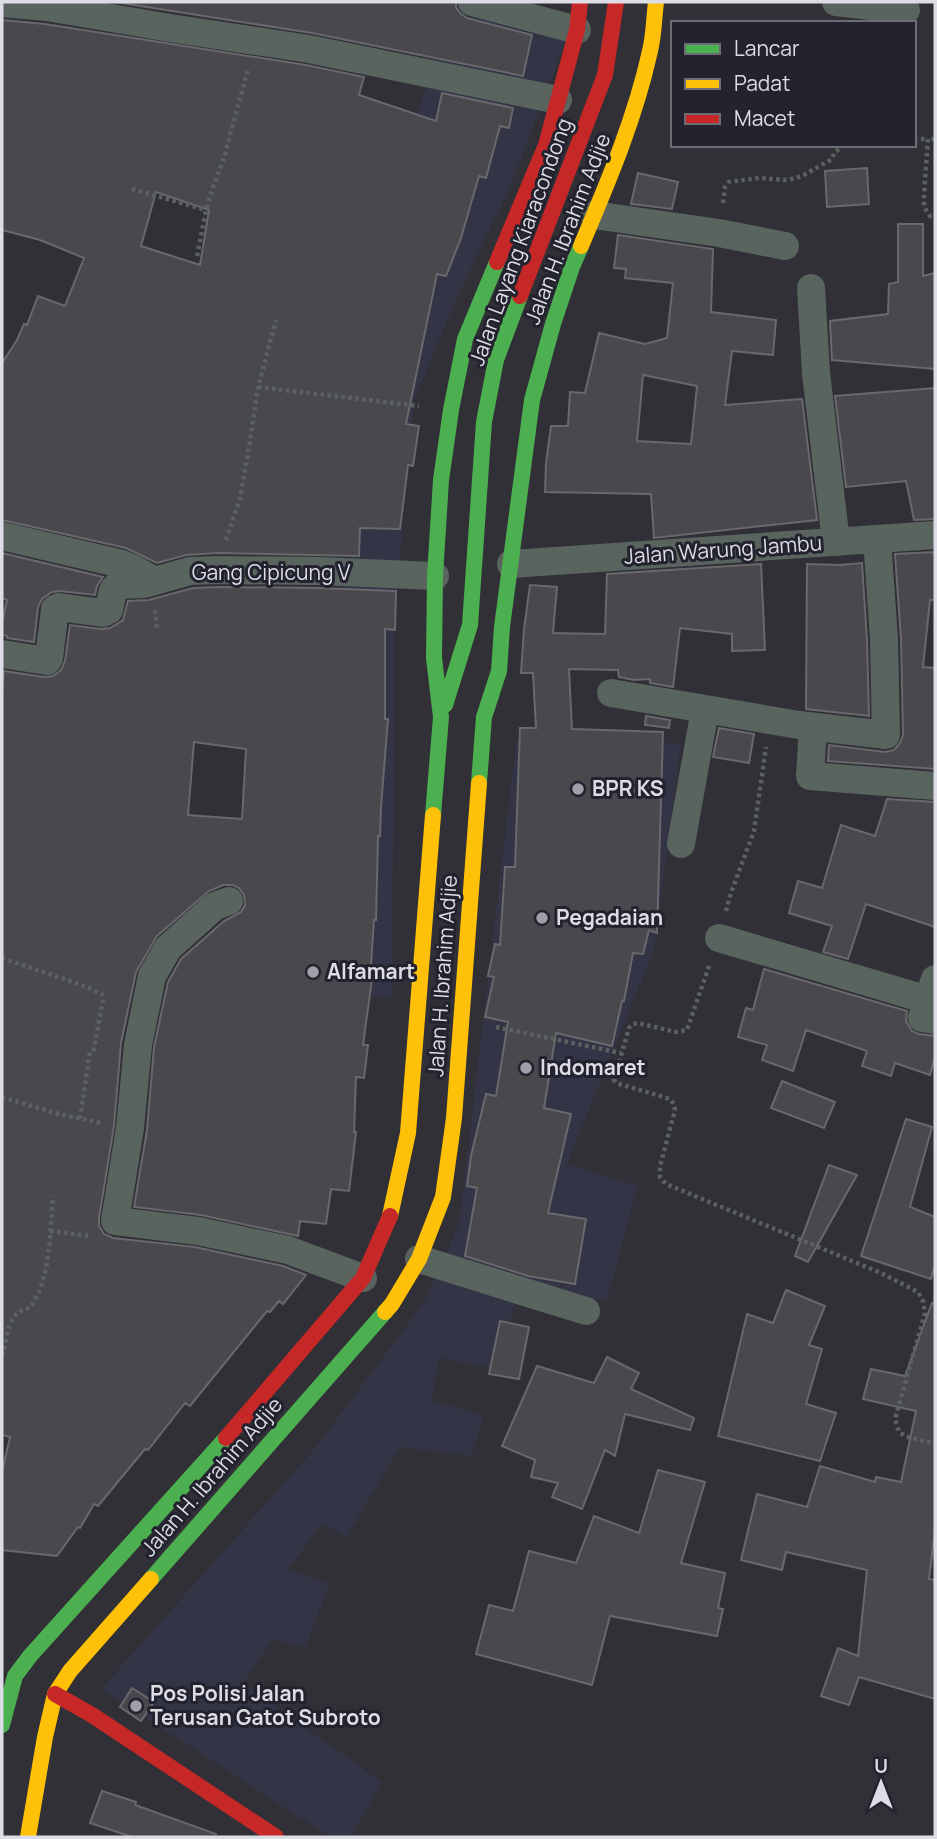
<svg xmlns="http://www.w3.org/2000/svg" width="937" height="1839" font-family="Manrope,sans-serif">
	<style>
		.built { fill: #333445 }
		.building { fill: #48484d; stroke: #68686d; stroke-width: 2; fill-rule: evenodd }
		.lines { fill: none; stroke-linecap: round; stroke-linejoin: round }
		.path { stroke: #5a6260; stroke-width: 4.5; stroke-dasharray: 3.5 3.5; stroke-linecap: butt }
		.street { stroke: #59645f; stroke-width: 28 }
		.fast { stroke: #4caf50; stroke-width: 16 }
		.slow { stroke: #ffc107; stroke-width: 16 }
		.jam { stroke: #c62828; stroke-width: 16 }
		.poi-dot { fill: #a0a0a8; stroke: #23232f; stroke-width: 2.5 }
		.labels { text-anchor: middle; stroke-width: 6; stroke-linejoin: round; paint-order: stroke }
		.street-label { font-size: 21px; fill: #dcdde5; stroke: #23232f }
		.poi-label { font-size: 21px; font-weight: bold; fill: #dcdde5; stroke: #23232f; text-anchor: start }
	</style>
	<rect width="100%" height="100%" fill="#303036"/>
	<!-- built -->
	<path class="built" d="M453 4 568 35 512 183 455 302 414 401 395 611 392 999 326 986 332 633 361 521 383 268 419 110Z
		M516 742 681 743 654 950 567 1164 638 1186 607 1300 517 1295 497 1369 440 1358 431 1400 483 1415 472 1456 400 1447 346 1538 323 1523 288 1569 329 1584 306 1648 273 1640 243 1683 382 1782 351 1837H330L101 1689 316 1447 424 1302 459 1224Z"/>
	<!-- building -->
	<path class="building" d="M115 2H456V7L460 13 467 18 532 35 523 76 312 33Z
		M2 20 45 24 306 65 364 77 359 95 436 121 442 93 513 108 509 128 500 126 486 178 479 176 461 238 446 276 437 274 406 424 419 426 413 466 408 465 400 529 360 528 359 556 217 553 186 555 157 563 126 548 2 520V363L17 340 24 324 27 325 38 296 65 306 84 258 40 240 2 230ZM156 192 209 210 200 265 141 246Z
		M867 168 869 204 827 207 825 171Z
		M638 173 678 182 672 209 631 204Z
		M898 224H923V276L935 273V369L832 360 830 321 888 314 889 284 898 282Z
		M618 235 713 249 711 312 776 320 773 355 732 351 725 405 802 399 817 520 654 538 651 494 545 492 546 463 551 426H568L570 392 585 393 599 333 645 344 667 338 673 283 625 278 626 269 614 268ZM643 375 697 386 691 444 637 441Z
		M935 388V519L914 520 906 481 846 487 835 396Z
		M935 552V600H930L923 667 935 668V769L828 761 829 745 885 752 894 750 900 743 903 735 901 639 895 554Z
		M2 553 103 577 97 586 95 595 60 591 52 592 42 599 38 607 34 642 7 638V636L2 635V623L7 600 2 598Z
		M862 563 867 640 869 716 806 709 807 564 840 565Z
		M761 564 765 650 732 651V634L680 628 673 687 650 683V679L634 680 619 677 618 670 569 669 572 729 663 732 657 933 649 930 643 954 633 953 624 1001H622L612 1046 556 1033 544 1108 571 1114 548 1213 586 1219 575 1284 528 1276 465 1256 477 1188 467 1186 471 1156 486 1094 496 1096 508 1022 485 1017 494 977 488 976 495 944 500 945 505 867H515L520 728H536L533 673H521L524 629 530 585 557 587 553 633 605 634 607 574Z
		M218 587 319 588 396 591 395 630 385 629V719H388L381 807 380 836H378L376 920H374L370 979H372L363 1045H368L364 1078 356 1077 354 1132H356L349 1191 331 1189 326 1224 300 1221 298 1236 201 1215 134 1207 147 1130 154 1047 168 982 181 959 224 921 241 912 245 905 244 895 239 888 233 885H223L209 891 157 936 136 972 121 1043 114 1126 99 1218V1226L104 1234 113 1238 195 1247 283 1266 306 1275 283 1304 279 1301 270 1312 267 1311 190 1406 185 1403 148 1450 145 1449 98 1506 94 1504 80 1528 78 1527 57 1556 2 1550V1473L10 1437 2 1435V695L4 671 44 677 53 676 61 670 65 661 70 625 101 629 110 628 123 620 128 601 149 600 193 588ZM194 742 246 749 242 819 188 815Z
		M646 716 670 720 669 728 645 725Z
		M719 728 754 734 749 763 713 757Z
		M887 799 935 802V927L866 904 848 959 823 952 832 926 789 913 798 881 822 888 841 825 875 836Z
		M764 969 907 1011 906 1021 912 1031 919 1034 935 1036V1057L930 1075 895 1063 891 1076 862 1066 867 1051 806 1030 793 1071 762 1060 767 1045 738 1037 746 1008 753 1010Z
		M782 1081 835 1102 824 1128 771 1108Z
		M906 1119 932 1127 910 1207 935 1217V1265L931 1279 861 1256Z
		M829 1165 857 1175 808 1262 795 1256Z
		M786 1290 825 1306 809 1345 822 1349 806 1404 836 1413 820 1461 718 1436 747 1314 773 1323Z
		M932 1303H935V1530L929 1579 935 1580V1699L859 1677 849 1705 821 1696 838 1648 858 1656 867 1570 786 1552 782 1570 741 1560 757 1494 807 1507 820 1466 875 1482 876 1477 901 1482 916 1411 863 1399 871 1369 905 1376Z
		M500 1321 529 1327 519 1379 489 1374Z
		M607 1357 639 1373 631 1389 694 1418 690 1430 625 1414 615 1456 605 1450 582 1509 552 1497 558 1483 531 1477 535 1460 502 1446 537 1366 594 1383Z
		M658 1470 705 1482 681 1563 725 1573 718 1608 723 1609 717 1636 610 1616 592 1685 476 1654 489 1605 513 1611 529 1551 576 1563 594 1516 639 1533Z
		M132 1688 154 1702 141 1721 120 1707Z
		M102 1791 136 1802 135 1805 216 1834 215 1837H132L90 1823Z"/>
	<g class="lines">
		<!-- path -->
		<path class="path" d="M914 139H928
			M935 139H928L924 195V207L930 216H935
			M132 189 206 210
			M723 203 725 187 729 182 759 178 788 180 802 176 832 159 834 153 844 145
			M197 256 206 210 214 184 223 161 248 69
			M258 387 419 406
			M226 540 240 498 248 454 258 387 276 320
			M155 610 157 629
			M726 911 731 893 754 831 766 747
			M2 958 87 987 102 994 103 999 94 1049 90 1052 80 1119
			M709 966 687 1030 676 1032 638 1023 633 1024 629 1028 614 1080 616 1083 670 1099 674 1104 675 1110 660 1166V1177L666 1184 881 1273 918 1292 923 1301 925 1313 895 1419 899 1432 905 1436 935 1444
			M496 1027 621 1053
			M2 1097 59 1114 101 1123
			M50 1231 90 1236
			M2 1356C9 1336 5 1312 30 1308 51 1279 50 1231 53 1196"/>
		<!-- street -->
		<path class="street" d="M472 2 577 30
			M836 2 906 10
			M2 3 47 7 170 28 309 49 558 100
			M594 215 719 233 785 246
			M811 288 816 373 836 542
			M2 536 122 564 134 569 155 581
			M511 564 935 535
			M2 654 47 661 49 658 55 609 59 607 103 613 109 610 113 590 118 585 144 584 190 571 218 570 319 571 435 576
			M611 693 799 725 886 735 884 639 877 539
			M813 727 810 776 935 786
			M681 844 705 710
			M229 901 215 906 168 948 152 976 138 1045 130 1128 115 1221 198 1231 288 1250 363 1278
			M719 938 928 1000
			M935 979 922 1018 935 1020
			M419 1259 586 1311"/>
		<!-- fast -->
		<path class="fast" d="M445 705 470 625 484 422 496 360 520 296
			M479 783 484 717 499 671 502 627 532 400 553 324 572 267 581 246
			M433 815 441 717 434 658 435 576 441 480 451 410 465 339 497 262
			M151 1579 385 1312
			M2 1725 15 1676 30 1656 226 1438"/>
		<!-- slow -->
		<path class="slow" d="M581 246C608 182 635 119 650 51 654 35 654 18 656 2
			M390 1216 408 1133 433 815
			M385 1312 392 1304 419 1259 443 1197 454 1118 479 783
			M28 1837 45 1737 55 1694 70 1671 151 1579"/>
		<!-- jam -->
		<path class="jam" d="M497 262 546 145 577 30 580 2
			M520 296 605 75 616 2
			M226 1438 363 1278 390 1216
			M55 1694 92 1715 276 1837"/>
	</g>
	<!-- markers -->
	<g class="poi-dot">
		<circle cx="578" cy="789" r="7"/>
		<circle cx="542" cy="918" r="7"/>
		<circle cx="313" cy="972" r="7"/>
		<circle cx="526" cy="1068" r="7"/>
		<circle cx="136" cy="1706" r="7"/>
	</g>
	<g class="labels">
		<!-- street labels -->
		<g class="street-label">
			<text transform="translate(568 229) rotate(-69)" y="7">Jalan H. Ibrahim Adjie</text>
			<text transform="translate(521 242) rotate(-70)" y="7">Jalan Layang Kiaracondong</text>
			<text transform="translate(723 550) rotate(-4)" y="7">Jalan Warung Jambu</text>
			<text x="271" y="580">Gang Cipicung V</text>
			<text transform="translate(443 976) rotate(-86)" y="7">Jalan H. Ibrahim Adjie</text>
			<text transform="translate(212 1477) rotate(-49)" y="7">Jalan H. Ibrahim Adjie</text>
		</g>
		<!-- poi labels -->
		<g class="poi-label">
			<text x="592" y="796">BPR KS</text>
			<text x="556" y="925">Pegadaian</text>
			<text x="327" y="979">Alfamart</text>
			<text x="540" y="1075">Indomaret</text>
			<text x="150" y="1701">Pos Polisi Jalan<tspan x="150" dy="24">Terusan Gatot Subroto</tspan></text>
		</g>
	</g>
	<!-- border -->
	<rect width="937" height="1839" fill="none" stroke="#dcdde5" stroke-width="7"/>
	<!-- legend -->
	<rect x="671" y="21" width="245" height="126" fill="#23232f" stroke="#6d6d78" stroke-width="2"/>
	<rect x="685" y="44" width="35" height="10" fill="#4caf50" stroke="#6d6d78" stroke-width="2"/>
	<text x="734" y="56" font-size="21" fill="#dcdde5">Lancar</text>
	<rect x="685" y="79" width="35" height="10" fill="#ffc107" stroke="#6d6d78" stroke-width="2"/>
	<text x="734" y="91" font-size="21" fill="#dcdde5">Padat</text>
	<rect x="685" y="114" width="35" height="10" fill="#c62828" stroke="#6d6d78" stroke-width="2"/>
	<text x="734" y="126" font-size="21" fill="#dcdde5">Macet</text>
	<!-- north arrow -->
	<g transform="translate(881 1783)" stroke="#23232f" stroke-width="5" paint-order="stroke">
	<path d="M0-5L12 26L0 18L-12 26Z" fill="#dcdde5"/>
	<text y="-10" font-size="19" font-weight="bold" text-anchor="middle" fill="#dcdde5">U</text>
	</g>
</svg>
